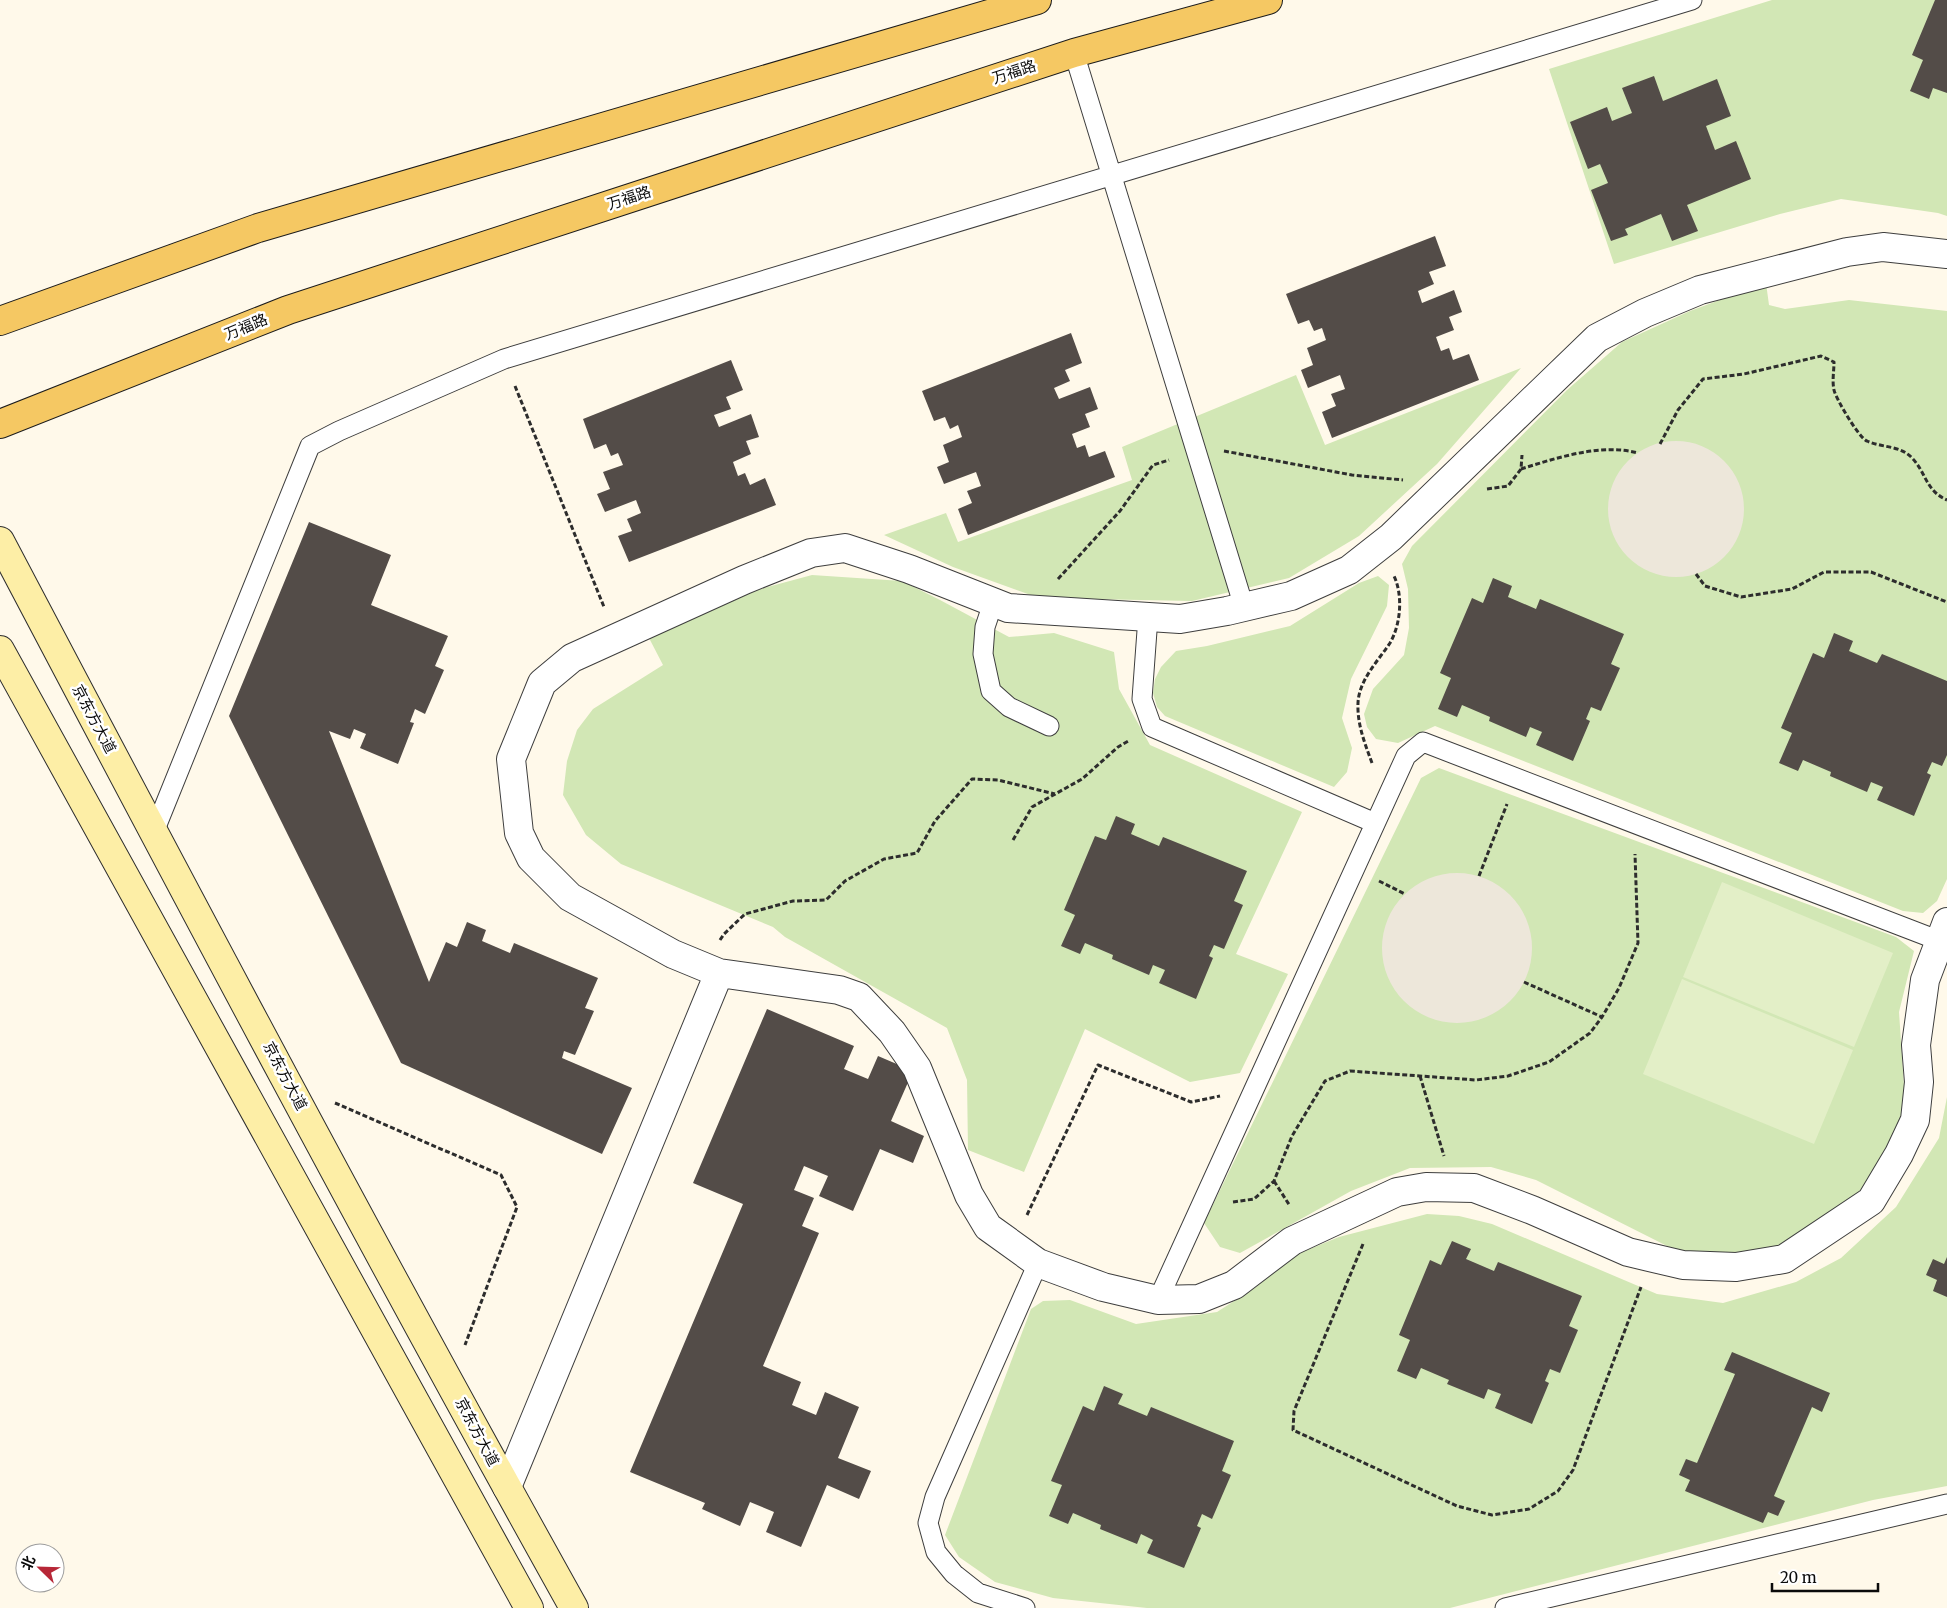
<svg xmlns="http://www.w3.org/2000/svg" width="1947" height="1608" font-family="Merriweather,'Noto Sans SC',serif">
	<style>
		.green { fill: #d2e7b5 }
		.pitch { fill: #e3efc7 }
		.plaza { fill: #ede7da }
		.building { fill: #534c48 }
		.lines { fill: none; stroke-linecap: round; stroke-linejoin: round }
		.lane-casing { stroke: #3e3e3e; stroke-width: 21 }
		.street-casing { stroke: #3e3e3e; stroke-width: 30 }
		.secondary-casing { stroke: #2d2d2d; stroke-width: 30 }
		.primary-casing { stroke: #1c1c1c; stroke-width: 30 }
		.path { stroke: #2d2d2d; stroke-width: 3; stroke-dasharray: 5 2.5; stroke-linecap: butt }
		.lane { stroke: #fff; stroke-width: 19 }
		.street { stroke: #fff; stroke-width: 28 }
		.secondary { stroke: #fdeea6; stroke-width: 28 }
		.primary { stroke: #f5c863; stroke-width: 28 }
		.labels { text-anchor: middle; stroke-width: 5; stroke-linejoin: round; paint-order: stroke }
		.street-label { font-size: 15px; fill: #0b0b0b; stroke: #fff }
	</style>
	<rect width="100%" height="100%" fill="#fff9ea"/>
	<!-- green -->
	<path class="green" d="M1772 0H1947V216L1938 213 1841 199 1780 214 1614 264 1549 69Z
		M1766 283 1769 305 1785 309 1849 300 1947 311V879L1937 901 1923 913 1903 911 1435 726 1398 743 1376 739 1367 727 1364 714 1373 689 1404 655 1409 628 1408 589 1402 564 1412 546 1567 390 1622 342 1690 311Z
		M1521 368 1437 464 1359 536 1289 578 1192 601 1039 598 953 567 884 535 946 513 958 542 1132 480 1122 447 1296 375 1325 445Z
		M812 575 902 581 940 600 1009 637 1054 633 1114 652 1119 689 1150 745 1302 812 1236 954 1288 974 1240 1073 1190 1082 1085 1029 1024 1172 968 1150 967 1080 947 1028 785 937 773 927 621 864 586 835 563 795 567 761 577 730 593 709 663 665 649 638 760 589Z
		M1378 576 1389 585 1387 606 1351 679 1342 718 1352 748 1347 772 1334 787 1165 716 1157 707 1153 693 1155 679 1161 667 1176 651 1207 646 1290 626 1359 583Z
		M1439 768 1896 937 1914 951 1899 1012 1905 1101 1895 1136 1865 1186 1835 1213 1776 1249 1714 1259 1673 1249 1536 1180 1491 1167 1410 1168 1351 1191 1240 1253 1220 1247 1204 1223 1421 778Z
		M1947 1097V1486L1873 1500 1450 1608H1147L1053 1598 995 1582 959 1557 945 1535 1031 1309 1043 1301 1070 1300 1136 1324 1217 1312 1256 1287 1295 1255 1339 1237 1427 1214 1459 1216 1492 1224 1657 1294 1723 1303 1796 1282 1841 1258 1896 1207 1939 1138Z"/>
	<!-- pitch -->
	<path class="pitch" d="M1722 882 1893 953 1854 1047 1683 977Z
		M1682 979 1853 1050 1814 1144 1643 1074Z"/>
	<!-- plaza -->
	<path class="plaza" d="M1608 509a68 68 0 1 1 136 0a68 68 0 1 1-136 0Z
		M1382 948a75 75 0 1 1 150 0a75 75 0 1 1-150 0Z"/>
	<!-- building -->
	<path class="building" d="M1935 0H1947V93L1933 88 1929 99 1910 91 1923 60 1912 55Z
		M1654 76 1663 101 1717 79 1731 116 1706 126 1715 150 1736 141 1751 179 1687 205 1698 231 1672 241 1661 214 1625 229 1628 235 1611 241 1591 190 1608 183 1600 164 1588 169 1570 122 1607 107 1612 121 1632 113 1622 88Z
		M1435 236 1446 266 1429 272 1434 284 1418 291 1422 303 1454 290 1462 312 1449 317 1454 330 1436 337 1441 351 1449 348 1453 360 1469 354 1479 380 1332 438 1322 412 1336 406 1331 394 1345 389 1340 375 1308 388 1301 370 1313 365 1307 348 1326 340 1322 328 1314 331 1309 320 1298 324 1286 294Z
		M1071 333 1082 363 1065 370 1070 381 1054 388 1059 399 1090 387 1098 409 1085 414 1090 427 1072 434 1077 448 1085 445 1089 457 1105 451 1115 477 968 535 958 509 972 503 967 491 981 486 976 472 944 484 937 467 949 462 943 445 962 437 958 425 950 429 945 417 934 421 922 391Z
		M731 360 743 390 726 397 731 409 714 415 719 427 751 414 759 437 746 441 751 454 733 462 738 476 745 473 750 485 765 478 776 505 629 562 618 536 632 531 627 519 641 513 636 500 605 512 597 494 610 489 603 472 623 465 618 453 611 456 606 444 594 449 583 419Z
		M309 522 391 555 371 605 448 636 435 666 444 670 425 714 415 709 410 722 414 723 398 764 360 748 366 734 354 729 350 739 329 731 429 982 446 942 457 947 467 922 486 930 482 941 510 953 514 943 598 978 585 1008 594 1011 575 1055 564 1051 562 1058 632 1088 602 1154 401 1063 229 716Z
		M1493 578 1512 586 1508 597 1536 609 1540 599 1624 634 1611 664 1620 668 1601 711 1591 707 1586 719 1590 721 1573 761 1536 745 1542 732 1530 727 1526 737 1489 721 1490 717 1462 705 1457 717 1438 709 1451 678 1440 673 1472 598 1483 603Z
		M1834 633 1853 641 1849 651 1877 663 1882 654 1947 681V755L1942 766 1932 762 1927 773 1931 775 1914 816 1877 800 1883 787 1871 782 1867 792 1830 776 1831 772 1803 760 1798 771 1779 763 1792 733 1781 728 1813 653 1824 658Z
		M1116 816 1135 824 1131 834 1159 846 1163 837 1247 871 1234 901 1243 905 1224 949 1214 945 1209 956 1213 958 1196 999 1159 983 1165 970 1153 965 1149 975 1112 959 1113 955 1085 943 1080 954 1061 946 1075 915 1064 910 1095 836 1106 840Z
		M767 1009 854 1046 844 1069 868 1079 878 1056 913 1071 891 1121 924 1136 913 1163 880 1149 853 1211 819 1196 828 1176 804 1166 794 1190 814 1198 802 1226 819 1233 763 1366 801 1382 792 1405 816 1415 825 1392 859 1407 838 1458 871 1471 859 1499 827 1485 801 1547 766 1532 774 1512 750 1502 740 1526 702 1509 705 1503 630 1472 743 1204 693 1183Z
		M1452 1241 1471 1249 1466 1259 1494 1271 1498 1262 1582 1296 1569 1326 1578 1330 1560 1373 1550 1369 1545 1381 1549 1383 1532 1424 1495 1408 1501 1394 1488 1389 1484 1399 1447 1384 1449 1380 1421 1368 1416 1379 1397 1371 1410 1340 1399 1335 1430 1260 1441 1265Z
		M1947 1257V1297L1933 1291 1937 1280 1926 1275 1933 1259 1944 1264Z
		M1732 1352 1830 1393 1822 1412 1812 1407 1774 1496 1785 1501 1778 1516 1768 1512 1763 1523 1685 1491 1690 1480 1679 1475 1686 1459 1697 1463 1735 1374 1724 1370Z
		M1104 1386 1123 1394 1118 1404 1147 1416 1151 1407 1234 1441 1222 1471 1231 1475 1212 1519 1202 1514 1197 1526 1201 1528 1184 1568 1147 1553 1153 1540 1141 1534 1137 1544 1100 1529 1101 1525 1073 1513 1068 1524 1049 1516 1062 1485 1051 1481 1083 1406 1094 1411Z"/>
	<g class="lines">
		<!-- lane casing -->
		<g class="lane-casing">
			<path id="lane" d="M1074 53 1244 607
				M993 603 985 627 983 654 991 691 1009 707 1049 726
				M1148 617 1142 699 1152 727 1375 823
				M154 832 310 446 339 431 504 359 1692 0
				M1158 1300 1406 756 1423 742 1940 941
				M1025 1608 978 1593 954 1574 936 1552 928 1523 935 1497 1038 1263
				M1505 1608 1947 1504"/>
		</g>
		<!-- street casing -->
		<g class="street-casing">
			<path id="street" d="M1947 254 1883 247 1847 252 1700 290 1645 313 1597 338 1391 537 1349 570 1291 596 1227 611 1180 619 1008 608 909 569 845 548 811 553 744 580 572 658 542 683 511 759 519 833 531 858 570 897 673 954 719 973 839 990 859 997 892 1032 917 1068 969 1195 988 1227 1038 1263 1103 1287 1158 1300 1199 1299 1234 1285 1292 1241 1397 1192 1426 1187 1474 1188 1532 1210 1628 1252 1683 1265 1736 1267 1784 1259 1871 1201 1899 1154 1915 1120 1919 1082 1916 1045 1925 980 1947 922
				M507 1487 719 973"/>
		</g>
		<!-- secondary casing -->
		<g class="secondary-casing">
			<path id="secondary" d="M0 541C188 898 377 1255 574 1608
				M0 650 529 1608"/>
		</g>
		<!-- primary casing -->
		<g class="primary-casing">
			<path id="primary" d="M0 321 258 228 1037 0
				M0 424 288 310 1074 53 1268 0"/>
		</g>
		<!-- path -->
		<path class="path" d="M515 386 604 607
			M1660 444 1678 410 1703 379 1744 374 1821 356 1834 362C1834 371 1832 381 1834 390 1836 399 1859 438 1867 441 1882 448 1901 445 1913 459 1926 473 1926 491 1947 500
			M1224 451 1352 475 1403 480
			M1521 469C1556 458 1601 443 1638 453
			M1487 489 1508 486 1521 469 1522 455
			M1696 574 1705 586 1741 597 1792 589 1824 572H1871L1947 602
			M1058 579 1120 511 1153 465 1169 460
			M1372 763C1365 744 1357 724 1358 703 1359 680 1378 661 1390 643 1401 624 1403 595 1394 576
			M1013 840 1032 807 1082 779 1118 747 1130 740
			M1479 876 1507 804
			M1379 881 1405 894
			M720 940 724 934 745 914 793 901 826 900 845 881 884 859 917 853 935 821 972 779 998 780 1055 794
			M1524 982 1602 1017
			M1420 1076 1444 1156
			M335 1103 501 1175 517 1207 465 1345
			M1274 1181 1290 1206
			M1233 1202 1254 1199 1274 1181 1292 1136 1325 1081 1350 1071 1476 1080 1508 1076 1549 1062 1590 1033 1602 1017 1619 988 1638 943 1635 854
			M1027 1215 1098 1065 1191 1102 1220 1096
			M1363 1244 1294 1411 1293 1430 1457 1506 1492 1515 1529 1509 1558 1491 1573 1470 1641 1287"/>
		<!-- lane -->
		<use href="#lane" class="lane"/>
		<!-- street -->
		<use href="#street" class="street"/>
		<!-- secondary -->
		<use href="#secondary" class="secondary"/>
		<!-- primary -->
		<use href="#primary" class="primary"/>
	</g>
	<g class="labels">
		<!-- street labels -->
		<g class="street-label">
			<text transform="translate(1014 72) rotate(-18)" y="5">万福路</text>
			<text transform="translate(629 198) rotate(-18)" y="5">万福路</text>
			<text transform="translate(246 327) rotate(-22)" y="5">万福路</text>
			<text transform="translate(94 719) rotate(62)" y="5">京东方大道</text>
			<text transform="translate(285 1076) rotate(62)" y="5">京东方大道</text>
			<text transform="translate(477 1432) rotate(62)" y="5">京东方大道</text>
		</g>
	</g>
	<!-- north arrow -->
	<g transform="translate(40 1568) rotate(293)"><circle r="24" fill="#ffffff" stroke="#9d9d9d"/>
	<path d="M0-4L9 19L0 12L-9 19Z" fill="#b72737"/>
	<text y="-8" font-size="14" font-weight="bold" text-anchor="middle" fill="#0b0b0b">北</text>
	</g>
	<!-- scale -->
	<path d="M1772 1583v8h106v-8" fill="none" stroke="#0b0b0b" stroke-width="2.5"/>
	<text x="1780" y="1583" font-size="15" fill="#0b0b0b" stroke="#ffffff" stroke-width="4" paint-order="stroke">20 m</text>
</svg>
